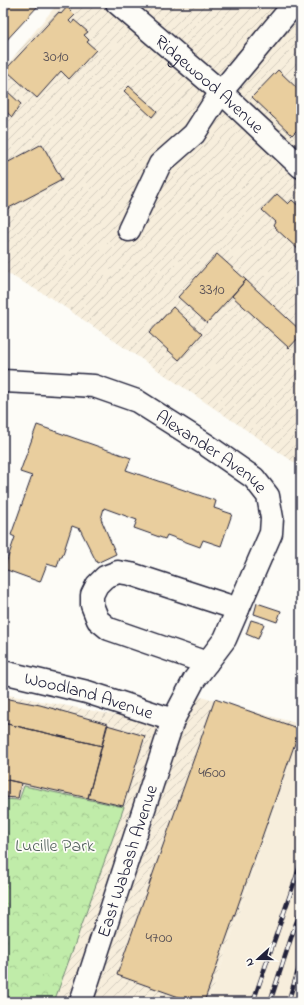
<svg xmlns="http://www.w3.org/2000/svg" width="304" height="1005" font-family="'Indie Flower',sans-serif">
	<style>
		.built { fill: #f7eedc }
		.industrial { fill: url(#industrial-furrows) }
		.park { fill: url(#park-crowns); stroke: #718772 }
		.building { fill: #e9ce9e; stroke: #22223b }
		.lines { fill: none; stroke-linecap: round; stroke-linejoin: round }
		.minor-casing { stroke: #22223b; stroke-width: 25 }
		.minor { stroke: #fdfcf7; stroke-width: 22 }
		.rail-casing { stroke: #22223b; stroke-width: 4.5 }
		.rail { stroke: #fdfcf7; stroke-width: 3; stroke-dasharray: 9; stroke-linecap: butt }
		.labels { text-anchor: middle; stroke-width: 3.5; stroke-linejoin: round; paint-order: stroke }
		.number-label { font-size: 16px; fill: #544d54 }
		.street-label { font-size: 18px; fill: #22223b; stroke: #fdfcf7 }
		.park-label { font-size: 18px; fill: #515f5c; stroke: #fdfcf7 }
	</style>
	<defs>
		<pattern id="industrial-furrows" width="10" height="10" patternUnits="userSpaceOnUse"><rect width="10" height="10" fill="#f7eedc"/><path d="M-1 1l2-2M0 10L10 0M9 11l2-2" fill="none" stroke="#d3ccbe"/></pattern>
		<pattern id="park-crowns" width="20" height="18" patternUnits="userSpaceOnUse"><rect width="20" height="18" fill="#c0eca9"/><path d="M2 6a3 3 0 1 1 6 0M12 15a3 3 0 1 1 6 0" fill="none" stroke="#a5ca92"/></pattern>
	</defs>
	<rect width="100%" height="100%" fill="#fdfcf7"/>
	<filter id="ink" filterUnits="userSpaceOnUse"><feTurbulence type="fractalNoise" baseFrequency=".025" numOctaves="2"/><feDisplacementMap in="SourceGraphic" scale="8" xChannelSelector="R" yChannelSelector="G"/><feConvolveMatrix kernelMatrix="1 2 1 2 8 2 1 2 1" color-interpolation-filters="sRGB"/></filter>
	<g filter="url(#ink)">
		<!-- built -->
		<path class="built" d="M301 718V1002H209L278 795Z"/>
		<!-- industrial -->
		<path class="industrial" d="M58 3H301V467L51 298 3 271V70Z
			M186 693 299 724 278 795 209 1002H54L124 807 23 786 19 800 3 799V694L175 726Z"/>
		<!-- park -->
		<path class="park" d="M24 786 124 807 54 1002H3V799L19 800Z"/>
		<!-- building -->
		<path class="building" d="M3 3H34L38 6 3 44Z
			M67 7 75 15 69 21 72 24 74 20 88 32 84 35 89 40 87 42 96 50 69 79 61 71 37 98 8 72V67L59 12 61 14Z
			M278 70 301 92V126L292 135 252 97Z
			M129 86 157 111 152 117 124 91Z
			M7 91 21 104 12 117 3 109V96Z
			M42 144 62 180 3 211V165Z
			M277 194 288 204 292 200 301 208V252L273 226 275 222 262 210Z
			M217 254 246 280 207 323 178 297Z
			M246 280 301 331V335L289 348 232 296Z
			M173 307 202 334 179 360 149 333Z
			M37 425 131 458 126 470 216 501 214 508 232 514 221 546 203 540 200 547 167 535 165 539 134 528 137 520 104 508 101 519 116 554 97 563 80 529 72 526 62 557H60L57 567 47 564 40 582 4 569 15 537 11 535 32 476 20 472Z
			M257 603 281 611 277 622 254 614Z
			M251 620 264 624 258 639 246 634Z
			M3 698 40 705 108 724 102 746 3 723Z
			M215 699 300 729 204 1002H193L117 975Z
			M3 723 102 746 88 798 3 779Z
			M107 725 145 736 123 806 88 798Z
			M3 779 21 783 18 798 3 797Z"/>
		<g class="lines">
			<!-- minor casing -->
			<g class="minor-casing">
				<g id="minor">
					<path id="s1" d="M117 3 221 92 301 167"/>
					<path d="M129 230 160 164 194 134 221 92 295 3"/>
					<path id="s2" d="M3 381 43 383 94 386 137 401 205 444 254 478 268 496 272 518 271 533 225 639 194 680 173 720 81 1002"/>
					<path d="M207 663 109 629 98 620 92 605V595L97 585 105 577 118 572 131 574 238 609"/>
					<path id="s3" d="M3 672 87 692 173 720"/>
				</g>
			</g>
			<!-- minor -->
			<use href="#minor" class="minor"/>
			<!-- rail casing -->
			<g class="rail-casing">
				<path id="rail" d="M253 1002 301 863
					M270 1002 295 926 301 911
					M288 1002 301 962"/>
			</g>
			<!-- rail -->
			<use href="#rail" class="rail"/>
		</g>
	</g>
	<g class="labels">
		<!-- number labels -->
		<g class="number-label">
			<text x="56" y="61">3010</text>
			<text x="212" y="294">3310</text>
			<text x="212" y="777">4600</text>
			<text x="159" y="942">4700</text>
		</g>
		<!-- street labels -->
		<g class="street-label">
			<text dy="6" stroke="none"><textPath href="#s1" startOffset="123">Ridgewood Avenue</textPath></text>
			<text dy="6" stroke="none"><textPath href="#s2" startOffset="227">Alexander Avenue</textPath></text>
			<text dy="6" stroke="none"><textPath href="#s3" startOffset="89">Woodland Avenue</textPath></text>
			<text transform="translate(127 861) rotate(-72)" y="6">East Wabash Avenue</text>
		</g>
		<!-- park labels -->
		<g class="park-label">
			<text x="55" y="851">Lucille Park</text>
		</g>
	</g>
	<!-- margin -->
	<rect width="304" height="1005" fill="none" stroke="#fdfcf7" stroke-width="16"/>
	<rect x="8" y="8" width="288" height="989" fill="none" stroke="#22223b" stroke-width="1.5" filter="url(#ink)"/>
	<!-- north arrow -->
	<g transform="translate(258 959) rotate(249)" stroke="#fdfcf7" stroke-width="3" paint-order="stroke">
	<path d="M0-3L7 15L0 10L-7 15Z" fill="#22223b"/>
	<text y="-6" font-size="11" font-weight="bold" text-anchor="middle" fill="#22223b">N</text>
	</g>
</svg>
